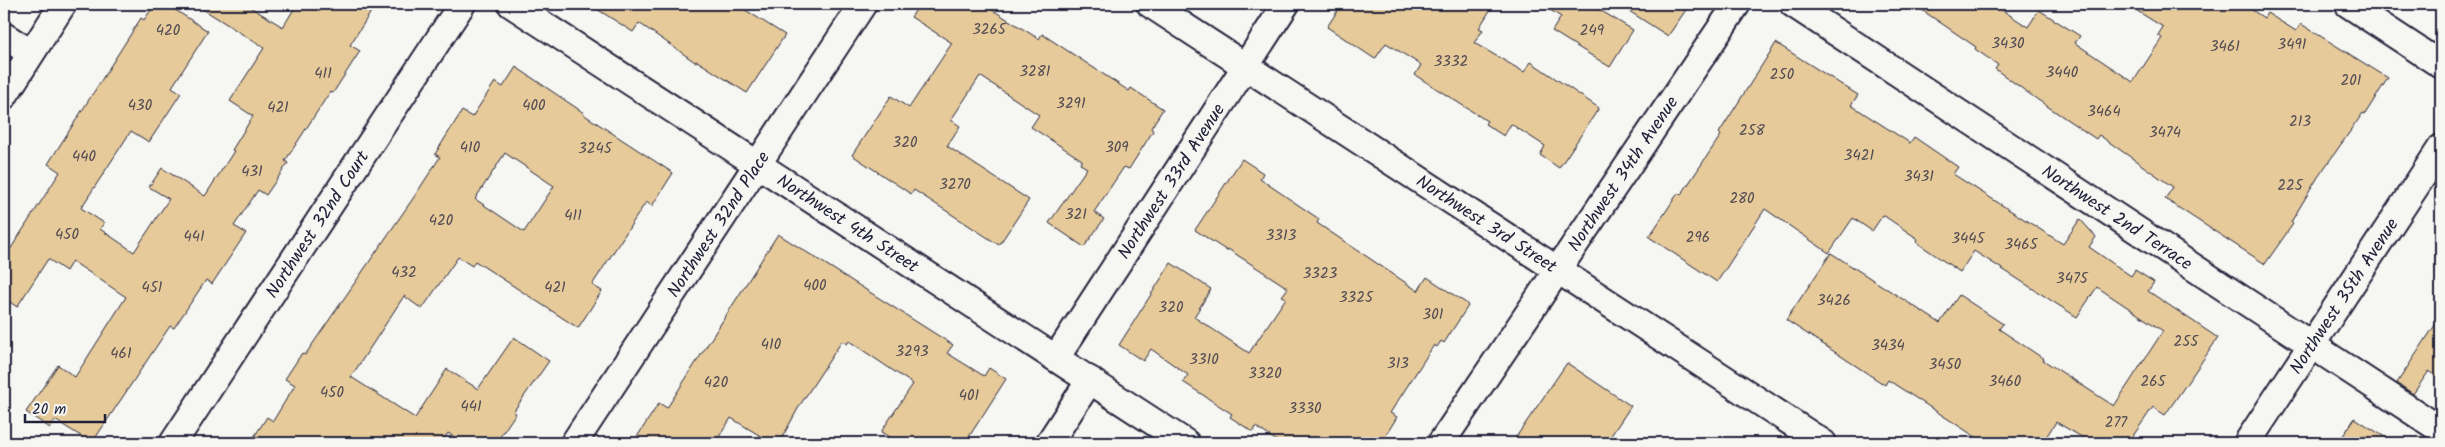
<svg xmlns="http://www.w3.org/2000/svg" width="2445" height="447" font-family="Kalam,sans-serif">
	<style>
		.building { fill: #e6ca9a; stroke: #22223b; fill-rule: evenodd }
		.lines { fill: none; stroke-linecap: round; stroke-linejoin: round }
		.minor-casing { stroke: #22223b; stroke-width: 30 }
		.minor { stroke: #f6f6f2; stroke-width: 26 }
		.labels { text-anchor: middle; stroke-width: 4; stroke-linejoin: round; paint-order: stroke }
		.number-label { font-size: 15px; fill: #534c53 }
		.street-label { font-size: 18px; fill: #22223b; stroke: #f6f6f2 }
	</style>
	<rect width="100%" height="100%" fill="#f6f6f2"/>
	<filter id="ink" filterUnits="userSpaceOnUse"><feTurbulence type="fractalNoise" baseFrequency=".02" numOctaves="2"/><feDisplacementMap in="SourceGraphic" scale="10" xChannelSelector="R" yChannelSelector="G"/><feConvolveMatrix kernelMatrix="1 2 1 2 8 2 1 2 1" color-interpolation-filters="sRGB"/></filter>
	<g filter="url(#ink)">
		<!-- building -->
		<path class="building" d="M155 4H166L208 31 172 87 181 93 149 142 131 131 81 208 104 223 100 229 134 252 169 199 149 187 162 168 205 196 234 151 232 150 253 116 230 101 264 48 195 4H245L283 27 297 4H376L350 45 360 51 333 93 330 92 285 161 288 163 266 195 258 190 234 226 246 233 212 284 206 280 174 328 170 326 92 443 55 420 50 428 26 412 58 365 75 377 126 297 72 261 66 271 48 259 17 307 4 298V259L60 172 48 164 141 18 144 20Z
			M589 4H736L785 35 747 93 697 61 695 62 639 23 633 32Z
			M920 4H983L1039 39 1042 34 1129 91 1131 88 1163 109 1151 128 1153 131 1129 169 1124 167 1094 212 1104 219 1084 247 1049 223 1087 168 1080 164 1082 160 1031 127 1039 115 980 76 951 120 960 126 947 146 1029 200 999 245 914 190 911 194 852 155 891 96 909 108 952 43 911 17Z
			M1342 4H1494L1479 28 1483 30 1474 43 1524 72 1531 62 1599 108 1559 168 1540 155 1545 146 1511 124 1504 136 1485 124 1487 121 1415 75 1421 65 1386 43 1375 59 1327 27Z
			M1541 4H1590L1633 30 1610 67 1552 31 1561 17Z
			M1618 4H1690L1668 36Z
			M1913 4H1993L2028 27 2039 10 2080 36 2075 43 2133 82 2162 38 2158 35 2163 27 2126 4H2243L2264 18 2267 13 2296 31 2301 24 2388 78 2365 114 2363 113 2318 177 2291 222 2293 224 2265 264 2165 199 2173 187 2099 135 2096 139 2038 100 1995 69 1998 65 1975 49 1976 47Z
			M1776 43 1858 95 1851 105 1910 143 1914 137 1958 167 1953 174 2063 244 2080 219 2096 237 2089 247 2131 276 2135 270 2154 282 2148 291 2218 338 2165 415 2153 407 2128 443H2092L2056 422 2042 443H1985L1888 380 1885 385 1786 320 1831 253 1940 323 1959 295 2003 324 1999 329 2044 359 2043 360 2114 406 2163 331 2097 287 2077 317 1974 251 1960 272 1916 242 1918 239 1883 215 1872 231 1853 218 1829 253 1765 209 1717 282 1649 237 1678 193 1681 195 1721 135 1719 133Z
			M516 67 584 113 583 114 673 173 652 206 646 202 592 285 602 291 578 328 475 261 472 266 458 257 422 309 404 296 351 377 415 418 447 369 478 389 514 337 549 361 513 412 516 413 496 443H463L448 433 441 443H250L267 417 273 421 295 385 285 379 302 353 305 355 414 197 440 157 435 154 462 111 472 117 495 82 503 87ZM505 153 554 186 524 232 475 199Z
			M1242 159 1263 173 1260 179 1319 219 1317 223 1418 291 1427 277 1466 303 1468 306 1444 343 1441 341 1437 347 1434 345 1390 413 1397 417 1381 443H1280L1256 427 1253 432 1230 417 1232 414 1183 382 1188 375 1151 349 1143 361 1119 345 1171 263 1211 289 1194 317 1249 353 1286 298 1282 296 1288 288 1228 249 1227 251 1195 230Z
			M778 234 953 345 947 353 984 376 989 368 1006 379 965 443H899L881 432 913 384 849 341 847 344 842 341 800 405 779 443H772L731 418 715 443H633L659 403 667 408Z
			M2441 316V379L2429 371 2413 394 2397 383Z
			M1567 363 1631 406 1606 443H1512Z
			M2355 418 2394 443H2338Z"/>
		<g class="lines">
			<!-- minor casing -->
			<g class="minor-casing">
				<g id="minor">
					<path id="s1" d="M511 4 1186 443"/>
					<path id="s2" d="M1150 4 1823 443"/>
					<path id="s3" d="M1793 4 2441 430"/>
					<path d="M2348 4 2441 65"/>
					<path d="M4 36 31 53"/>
					<path d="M4 96 63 4"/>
					<path id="s4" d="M1056 358 1286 4"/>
					<path id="s5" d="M173 443 462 4"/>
					<path id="s6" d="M574 443 863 4"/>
					<path d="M1049 443 1090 380"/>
					<path id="s7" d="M1441 443 1737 4"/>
					<path id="s8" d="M2247 443 2441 148"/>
				</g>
			</g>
			<!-- minor -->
			<use href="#minor" class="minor"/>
		</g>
	</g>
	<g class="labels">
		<!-- number labels -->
		<g class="number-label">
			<text x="989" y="34">3265</text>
			<text x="168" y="35">420</text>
			<text x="1592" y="35">249</text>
			<text x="2008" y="48">3430</text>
			<text x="2292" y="49">3491</text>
			<text x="2225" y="51">3461</text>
			<text x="1451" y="66">3332</text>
			<text x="1035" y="76">3281</text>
			<text x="2062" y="77">3440</text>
			<text x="323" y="78">411</text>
			<text x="1782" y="79">250</text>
			<text x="2351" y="85">201</text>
			<text x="1071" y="108">3291</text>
			<text x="140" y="110">430</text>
			<text x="534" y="110">400</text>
			<text x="278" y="112">421</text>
			<text x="2104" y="116">3464</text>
			<text x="2300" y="126">213</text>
			<text x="1752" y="135">258</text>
			<text x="2165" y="137">3474</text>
			<text x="905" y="147">320</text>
			<text x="470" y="152">410</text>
			<text x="1117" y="152">309</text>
			<text x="595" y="153">3245</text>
			<text x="1859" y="160">3421</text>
			<text x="84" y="161">440</text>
			<text x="252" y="176">431</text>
			<text x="1919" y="181">3431</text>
			<text x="955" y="189">3270</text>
			<text x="2290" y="190">225</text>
			<text x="1742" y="203">280</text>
			<text x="1076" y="219">321</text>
			<text x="573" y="220">411</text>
			<text x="441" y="225">420</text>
			<text x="67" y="239">450</text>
			<text x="1281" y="240">3313</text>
			<text x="194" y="241">441</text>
			<text x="1698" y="242">296</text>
			<text x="1968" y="243">3445</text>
			<text x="2021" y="249">3465</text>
			<text x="404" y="277">432</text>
			<text x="1320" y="278">3323</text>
			<text x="2072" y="283">3475</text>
			<text x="815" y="290">400</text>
			<text x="152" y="292">451</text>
			<text x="555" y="292">421</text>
			<text x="1356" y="302">3325</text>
			<text x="1834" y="305">3426</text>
			<text x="1171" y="312">320</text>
			<text x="1433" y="319">301</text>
			<text x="2186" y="346">255</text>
			<text x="771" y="349">410</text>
			<text x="1888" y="350">3434</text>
			<text x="912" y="356">3293</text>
			<text x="121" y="358">461</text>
			<text x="1204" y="364">3310</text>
			<text x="1398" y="368">313</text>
			<text x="1945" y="369">3450</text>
			<text x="1265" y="378">3320</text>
			<text x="2005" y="386">3460</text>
			<text x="2153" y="386">265</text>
			<text x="716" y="387">420</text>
			<text x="332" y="397">450</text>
			<text x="969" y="400">401</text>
			<text x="471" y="411">441</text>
			<text x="1305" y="413">3330</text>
			<text x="2116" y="427">277</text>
		</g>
		<!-- street labels -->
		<g class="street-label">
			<text dy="6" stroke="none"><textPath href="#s7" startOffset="325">Northwest 34th Avenue</textPath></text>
			<text dy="6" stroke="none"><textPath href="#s4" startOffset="211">Northwest 33rd Avenue</textPath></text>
			<text dy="6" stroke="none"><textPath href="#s3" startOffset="388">Northwest 2nd Terrace</textPath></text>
			<text dy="6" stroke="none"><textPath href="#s6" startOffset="262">Northwest 32nd Place</textPath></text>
			<text dy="6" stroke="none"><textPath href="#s1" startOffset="402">Northwest 4th Street</textPath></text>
			<text dy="6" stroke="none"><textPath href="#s2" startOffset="402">Northwest 3rd Street</textPath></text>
			<text dy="6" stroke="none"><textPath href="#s5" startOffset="262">Northwest 32nd Court</textPath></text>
			<text dy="6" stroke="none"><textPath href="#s8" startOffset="176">Northwest 35th Avenue</textPath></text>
		</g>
	</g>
	<!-- margin -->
	<rect width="2445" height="447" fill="none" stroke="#f6f6f2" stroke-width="20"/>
	<rect x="10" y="10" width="2425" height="427" fill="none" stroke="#22223b" stroke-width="2" filter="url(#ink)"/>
	<!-- scale -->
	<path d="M25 414v8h80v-8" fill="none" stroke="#22223b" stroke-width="2.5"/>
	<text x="32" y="414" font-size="15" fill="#22223b" stroke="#f6f6f2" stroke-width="4" paint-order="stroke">20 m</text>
</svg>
